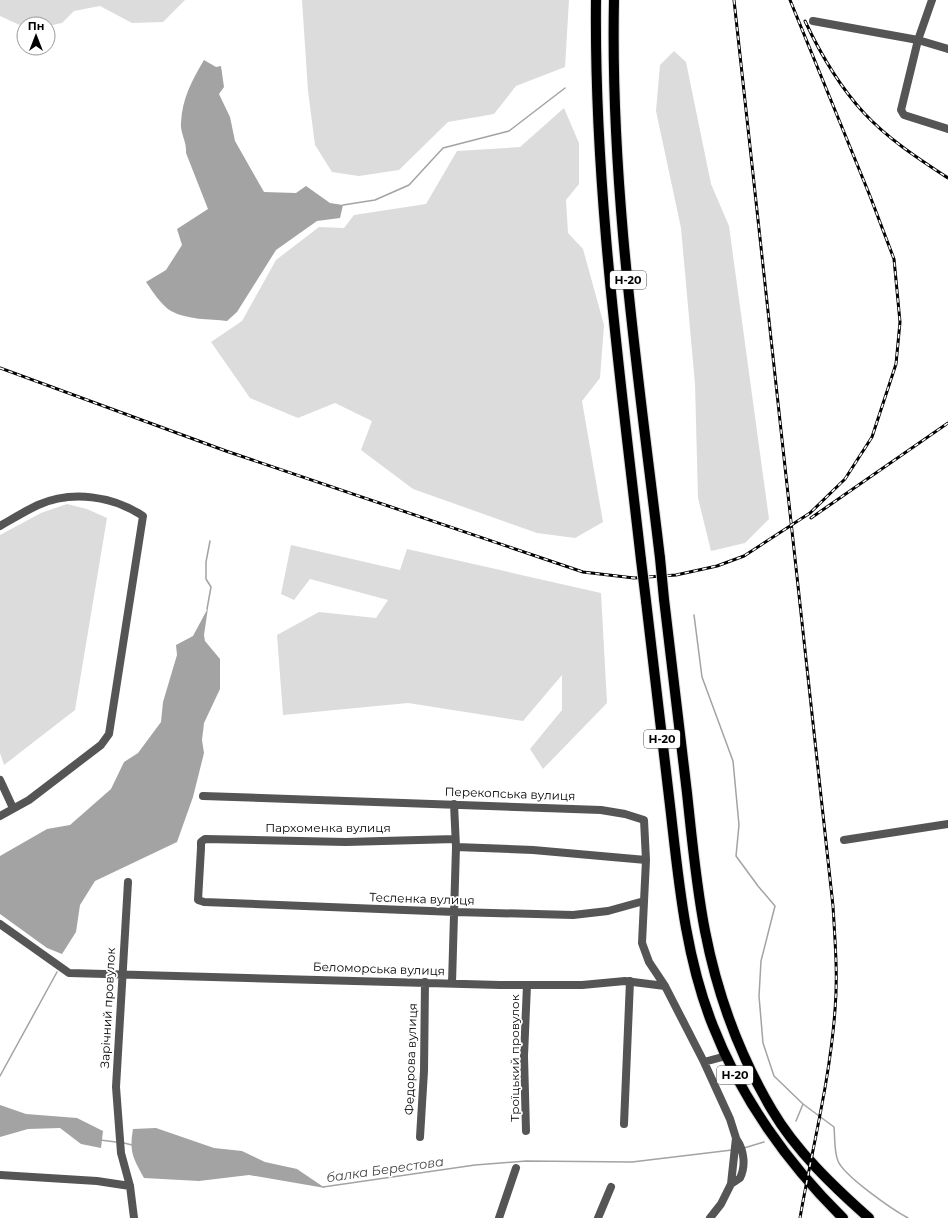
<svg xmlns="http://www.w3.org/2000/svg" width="948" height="1218" font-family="Montserrat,sans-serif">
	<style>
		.green { fill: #dcdcdc }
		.water { fill: #a3a3a3 }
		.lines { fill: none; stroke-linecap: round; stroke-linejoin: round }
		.stream { stroke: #a3a3a3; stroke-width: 1.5 }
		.major-casing { stroke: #dbdbdb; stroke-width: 12 }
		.minor { stroke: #555; stroke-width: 8 }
		.major { stroke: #000; stroke-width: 10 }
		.rail-casing { stroke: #000; stroke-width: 3 }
		.rail { stroke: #fff; stroke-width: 1.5; stroke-dasharray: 4.5; stroke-linecap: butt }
		.major-bridge-casing { stroke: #dbdbdb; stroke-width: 12; stroke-linecap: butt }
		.major-bridge { stroke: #000; stroke-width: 10 }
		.labels { text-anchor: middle; stroke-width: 3.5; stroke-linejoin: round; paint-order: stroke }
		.shield { fill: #fff; stroke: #4c4c4c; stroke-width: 1 }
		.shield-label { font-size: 11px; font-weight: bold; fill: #000 }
		.street-label { font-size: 12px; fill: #000; stroke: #fff }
		.water-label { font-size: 13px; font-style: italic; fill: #444; stroke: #fff }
	</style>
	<rect width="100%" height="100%" fill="#fff"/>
	<!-- green -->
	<path class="green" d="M0 0H185L163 22 132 23 100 6 74 11 62 23 48 26V24H24V27L0 16Z
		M302 0H569L565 67 516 86 494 114 448 122 399 170 359 176 332 172 315 145 308 91Z
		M674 51 686 62 711 184 729 226 769 519 745 543 711 551 698 498 695 384 681 228 656 111 660 65Z
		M564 108 579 143V184L566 200 568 233 583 249 604 325 600 378 582 401 603 522 575 538 537 533 413 489 361 450 372 421 335 403 298 418 250 398 211 342 242 321 276 260 319 227 344 228 354 215 426 204 457 151 520 147Z
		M67 504 87 509 107 518 75 710 4 765 0 753V535L41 513Z
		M291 545 400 570 407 549 601 593 607 703 543 769 530 749 562 710V675L523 721 408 703 283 715 277 635 319 612 376 618 388 600 310 579 294 600 281 594Z"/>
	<!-- water -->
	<path class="water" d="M204 60 216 67 221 66 224 87 219 94 230 117 235 141 264 192 296 193 306 186 330 203 343 205 340 218 317 221 276 250 237 312 227 321C210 319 187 320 171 311 161 305 153 292 146 282L166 270 182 245 177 229 208 209 186 153C187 142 180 133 181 123 182 99 192 80 204 60Z
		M208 608 204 635 205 641 220 659V689L204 723 202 740 204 753 193 797 177 842 95 881 80 905 76 932 62 954 47 948 0 914V856L47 829 70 825 111 789 124 762 138 753 161 722 163 702 177 655 176 645 193 636Z
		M0 1105 26 1114 77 1118 103 1131 101 1148 81 1144 60 1128 28 1129 0 1137Z
		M156 1128 214 1148 242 1151 265 1162 297 1169 325 1188 249 1175 199 1181 144 1178C133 1158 129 1152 133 1129Z"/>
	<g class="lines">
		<!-- stream -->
		<path class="stream" d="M343 205 375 200 409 185 443 148 509 131 565 88
			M207 609 211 587 206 579V562L210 541
			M694 615 702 677 733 761 739 825 736 856 758 886 775 906 761 961 759 996 763 1043 774 1076 803 1104 834 1127C835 1137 834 1152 838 1161 844 1176 893 1210 908 1218
			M0 1076 57 972
			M796 1121 803 1104
			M100 1140 116 1142
			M124 1143 132 1145
			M744 1148 764 1142
			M323 1187 475 1165 526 1161 632 1162 732 1150"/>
		<!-- major casing -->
		<g class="major-casing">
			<path id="major" d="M596 0C594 188 620 374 641 560
				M614 0C610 187 638 373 660 558
				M664 599C671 663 679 728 687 793 692 839 696 885 705 931 717 993 740 1056 772 1110 796 1151 834 1187 869 1218
				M646 601C654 672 662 743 671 814 679 885 686 959 713 1026 741 1098 788 1164 843 1218"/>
		</g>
		<!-- minor -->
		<path class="minor" d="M932 0 918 40 901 110 904 115 948 129
			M813 21 918 40 948 49
			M0 526C12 519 25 511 38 505 72 490 113 496 143 516L109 734 101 745 29 800 0 816
			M0 780 13 808
			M203 796 601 810 625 814 644 820 646 860 642 943 649 962 665 986
			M455 839 346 842 205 839 201 842V848L198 900 204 902 455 912 573 915 608 911 644 901
			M844 840 948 824
			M456 847 533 850 646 860
			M128 882 116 1087 121 1153 130 1186 134 1218
			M0 924 69 973 500 985H582L625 981 665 986 704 1062 726 1056
			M452 983 456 847 454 804
			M704 1062 730 1119 736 1138 731 1184 721 1204 710 1218
			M624 1124 630 981
			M526 1131 524 1056 527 985
			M420 1137 424 1071 425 982
			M0 1175 97 1181 130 1186
			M731 1184 740 1178C746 1166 744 1150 737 1140
			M499 1218 516 1168
			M598 1218 611 1187"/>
		<!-- major -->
		<use href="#major" class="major"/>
		<!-- rail casing -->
		<g class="rail-casing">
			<path id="rail" d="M734 0 833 906C835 941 838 975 835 1010 830 1080 812 1149 800 1218
				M805 21C820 53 840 87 864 113 888 139 919 159 948 178
				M0 368 226 451 583 572 634 578 676 575 717 566 744 556 810 513 845 479 872 437 896 364 900 322 894 259 870 196 790 0
				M811 518 948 423"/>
		</g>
		<!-- rail -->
		<use href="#rail" class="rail"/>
		<!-- major-bridge casing -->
		<g class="major-bridge-casing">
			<path id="major-bridge" d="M660 558 664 599
				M641 560 646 601"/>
		</g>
		<!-- major-bridge -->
		<use href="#major-bridge" class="major-bridge"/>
	</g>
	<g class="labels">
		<!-- shield labels -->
		<g class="shield">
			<rect x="610" y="271" width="36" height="18" rx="3"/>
			<rect x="644" y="730" width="36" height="18" rx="3"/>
			<rect x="717" y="1066" width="36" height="18" rx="3"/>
		</g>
		<g class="shield-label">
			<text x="628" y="284">Н-20</text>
			<text x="662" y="743">Н-20</text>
			<text x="735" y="1079">Н-20</text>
		</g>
		<!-- street labels -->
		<g class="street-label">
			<text transform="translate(510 794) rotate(2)" y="4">Перекопська вулиця</text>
			<text x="328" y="832">Пархоменка вулиця</text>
			<text transform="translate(422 899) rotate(2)" y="4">Тесленка вулиця</text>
			<text transform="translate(379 969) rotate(2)" y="4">Беломорська вулиця</text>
			<text transform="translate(108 1008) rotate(-87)" y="4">Зарічний провулок</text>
			<text transform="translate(515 1058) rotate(-90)" y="4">Троїцький провулок</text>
			<text transform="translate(411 1059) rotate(-88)" y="4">Федорова вулиця</text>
		</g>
		<!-- water labels -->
		<g class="water-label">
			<text transform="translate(385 1169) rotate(-8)" y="5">балка Берестова</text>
		</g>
	</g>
	<!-- north arrow -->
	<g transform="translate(36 36)"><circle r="19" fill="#ffffff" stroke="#999999"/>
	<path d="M0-3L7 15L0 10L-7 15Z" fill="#000000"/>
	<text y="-6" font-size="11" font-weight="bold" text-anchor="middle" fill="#000000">Пн</text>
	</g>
</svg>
